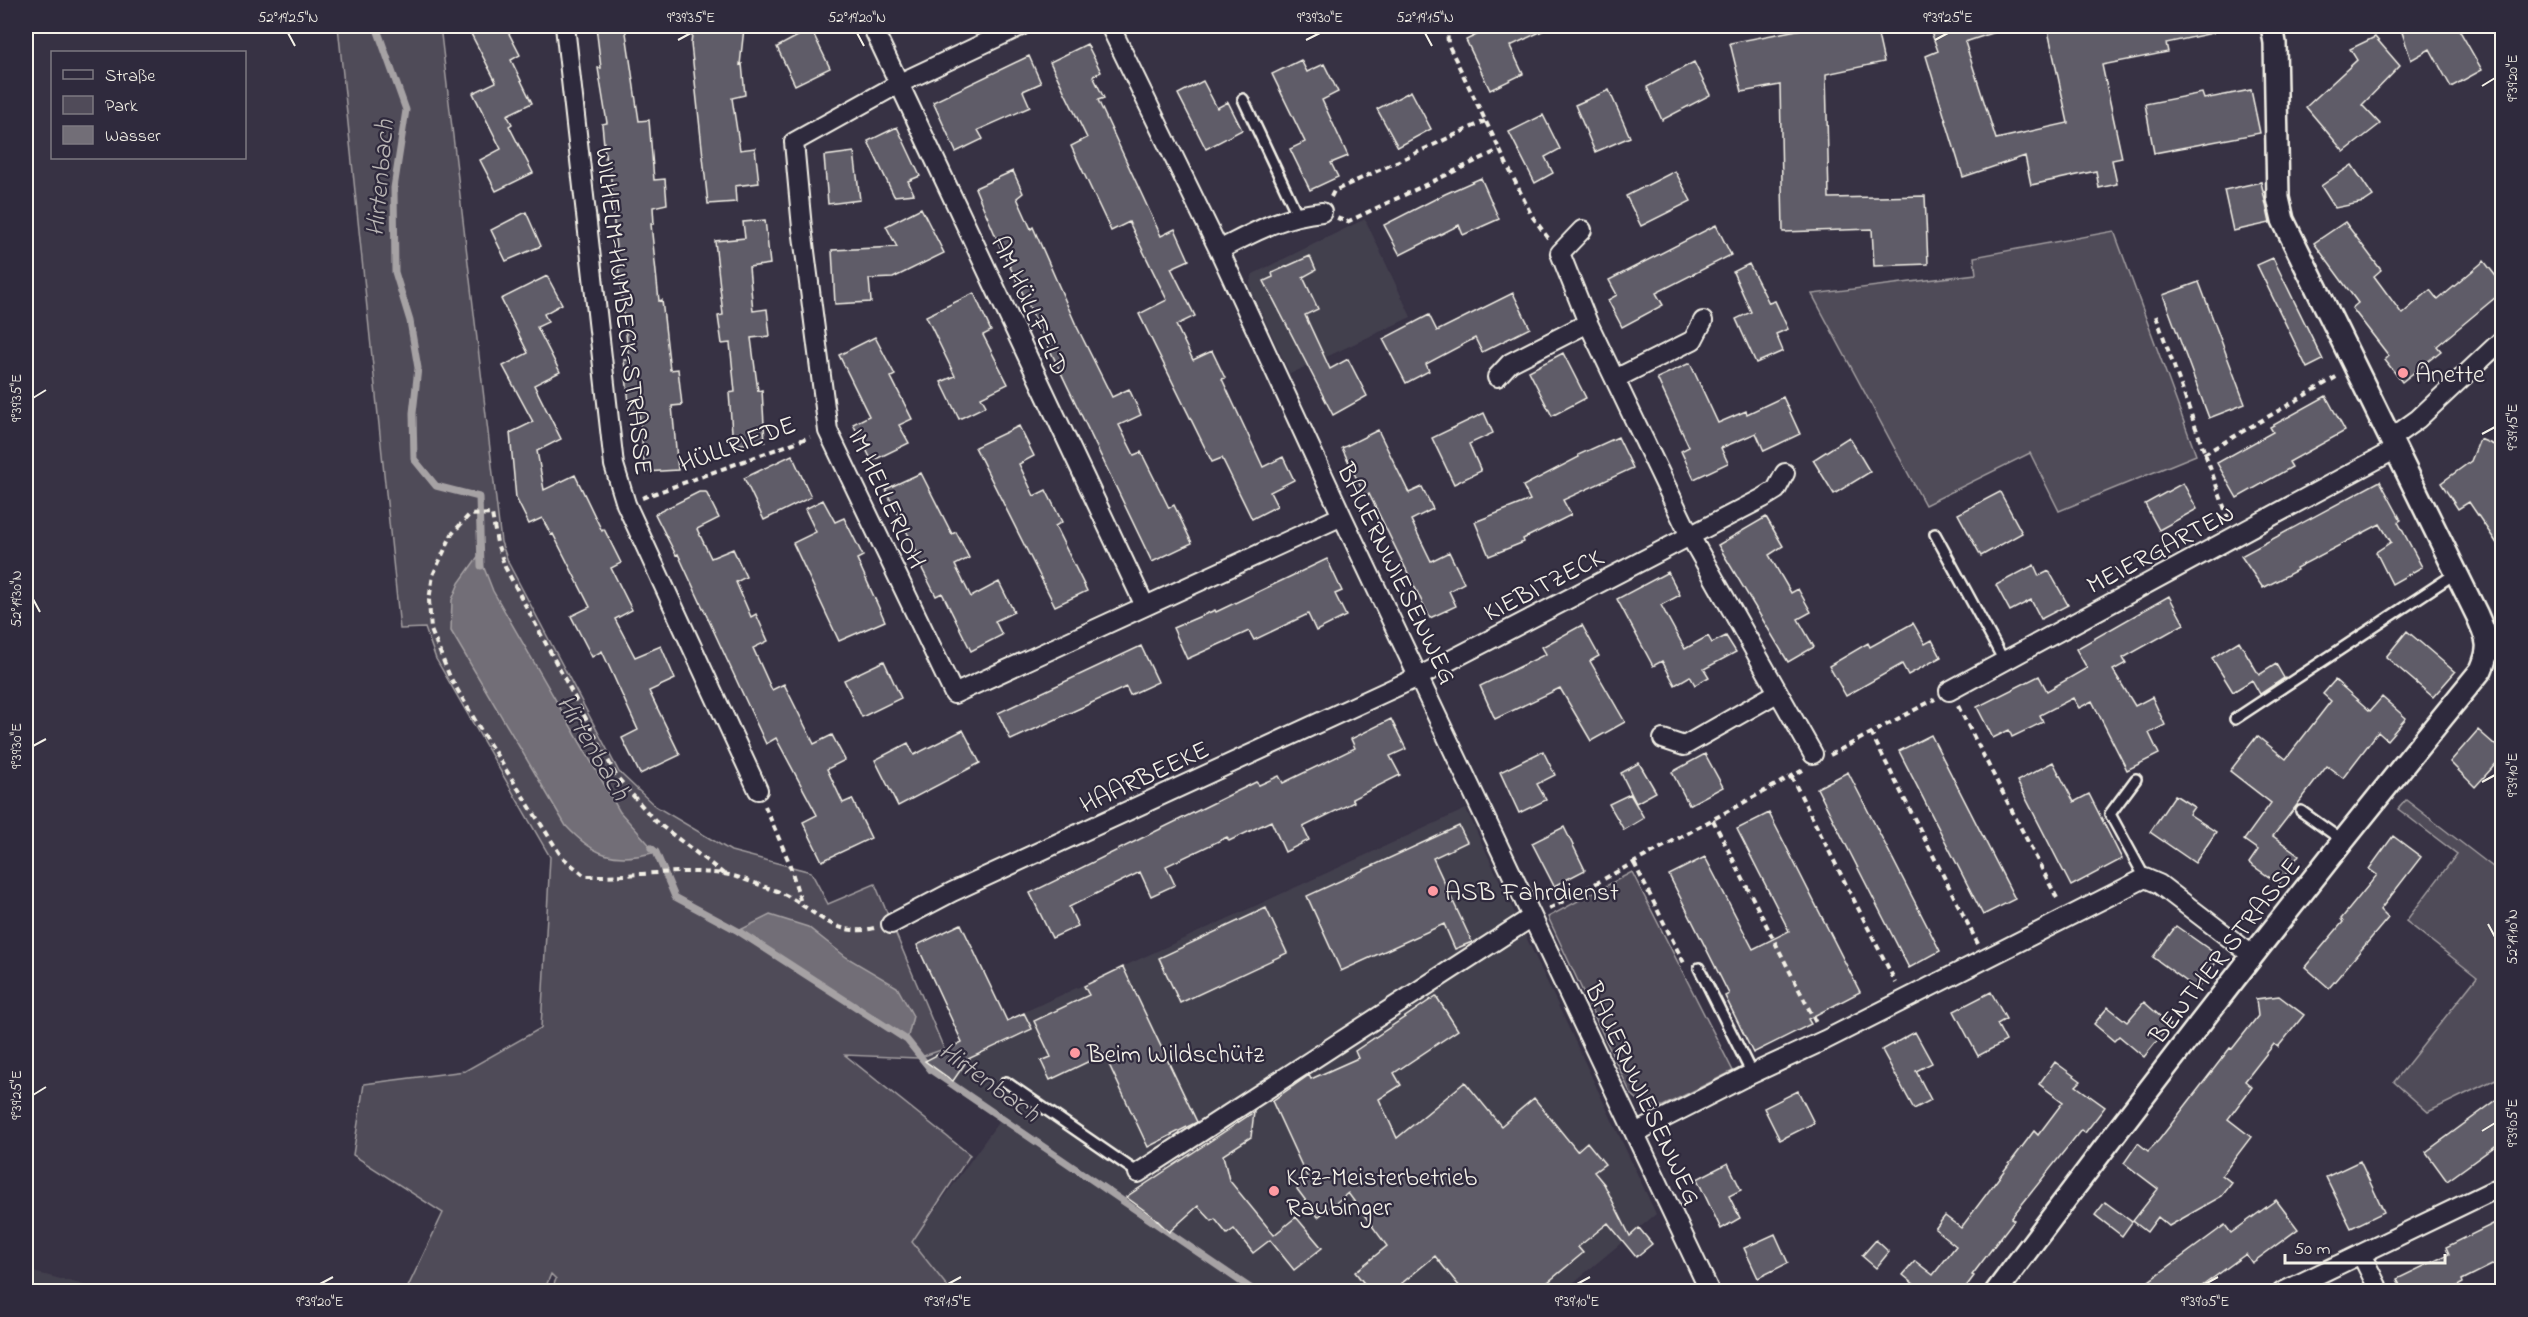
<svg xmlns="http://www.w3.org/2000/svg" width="2528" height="1317" font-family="'Indie Flower',sans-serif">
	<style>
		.built { fill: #433f4e }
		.green { fill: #504b59; stroke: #a29ea0; stroke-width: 1.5 }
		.water { fill: #726e77; stroke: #a6a2a4; stroke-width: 1.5 }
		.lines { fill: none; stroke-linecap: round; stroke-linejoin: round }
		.stream { stroke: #a6a2a4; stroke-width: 7 }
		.building { fill: #5f5c67; stroke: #f4f1e8; stroke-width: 1.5 }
		.service-casing { stroke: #f4f1e8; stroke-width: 14 }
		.minor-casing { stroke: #f4f1e8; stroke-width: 22 }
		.tertiary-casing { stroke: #f4f1e8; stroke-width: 26 }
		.path { stroke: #f4f1e8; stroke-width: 4; stroke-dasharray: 6 4.5; stroke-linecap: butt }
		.service { stroke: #2f2a3d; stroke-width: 9 }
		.minor { stroke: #2f2a3d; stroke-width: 18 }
		.tertiary { stroke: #2f2a3d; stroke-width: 21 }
		.ticks { fill: none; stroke: #f4f1e8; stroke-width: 2 }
		.poi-dot { fill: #ff9aa2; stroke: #2f2a3d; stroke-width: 2 }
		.labels { text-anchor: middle; stroke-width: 4.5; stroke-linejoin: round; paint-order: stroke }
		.street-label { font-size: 26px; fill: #f4f1e8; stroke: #2f2a3d }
		.poi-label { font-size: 26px; fill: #f4f1e8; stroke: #2f2a3d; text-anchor: start }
		.water-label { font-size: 27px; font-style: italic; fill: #bab6b5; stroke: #2f2a3d }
		.neatline { fill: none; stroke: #f4f1e8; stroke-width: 2 }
		.ticks-label { font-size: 15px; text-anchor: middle; fill: #f4f1e8 }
	</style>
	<rect width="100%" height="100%" fill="#373244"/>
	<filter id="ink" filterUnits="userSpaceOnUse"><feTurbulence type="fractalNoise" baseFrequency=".0167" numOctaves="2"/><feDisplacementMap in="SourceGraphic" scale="12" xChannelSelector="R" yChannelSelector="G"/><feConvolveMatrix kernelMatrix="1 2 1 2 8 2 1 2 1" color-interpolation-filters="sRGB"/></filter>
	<g filter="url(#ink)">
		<!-- built -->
		<path class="built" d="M1365 219 1411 317 1290 374 1251 291 1250 281 1253 274Z
			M1466 809 1656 1214 1562 1292 951 1291 912 1242 1002 1117 931 1070 921 1057 944 1049Z
			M26 1270 107 1291H26Z"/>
		<!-- green -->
		<path class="green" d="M338 26H440L501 542 509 564 619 772 655 806 731 851 811 872 828 904 875 884 944 1049 918 1058 845 1055 970 1155 912 1242 951 1291 551 1292 556 1279 551 1274 544 1291H406L443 1213 353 1155 364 1084 465 1071 541 1028 550 857 436 659 425 628 400 629Z
			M2114 231 2196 455 2059 511 2030 453 1925 505 1812 294 1976 274 1974 257Z
			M2406 800 2502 874V1076L2428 1112 2394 1082 2477 977 2406 921 2457 854 2398 809Z
			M1632 872 1733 1071 1663 1106C1648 1107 1642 1104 1631 1094L1548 917Z"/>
		<!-- water -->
		<path class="water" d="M479 555 493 591 620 812 656 852C615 863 595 857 566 826L451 631 452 600 459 583Z
			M770 915 808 927 846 957 897 987 913 1016 907 1040 738 931Z"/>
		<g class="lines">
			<!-- stream -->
			<path class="stream" d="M376 26 406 110 394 188 395 272 410 321 418 368 413 413 414 459 436 486 479 497 481 566
				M651 848 656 852 675 897 738 931 907 1040 931 1070 1256 1292"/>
		</g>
		<!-- building -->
		<path class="building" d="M467 26H505L520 55 511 60 532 103 507 115 512 124 509 126 533 173 496 191 480 160 501 149 473 93 496 82Z
			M596 26H625L639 121 649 120 654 180 665 179 667 204 653 207 654 224H651L659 301 662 300 670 370 678 369 682 405 672 406 678 470 645 472 639 410 630 411 624 360H629L615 239 610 165H606L602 124 607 123 598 68H601Z
			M693 26 744 28 740 65 742 64 745 95 732 98 740 150 755 148 759 183 735 186 736 202 708 204 691 44Z
			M1495 26H1553L1510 46 1523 74 1490 90 1466 40Z
			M1818 26H1876L1884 62 1826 74 1829 198 1925 196 1928 264 1874 266 1872 229 1783 232 1780 85 1742 92 1730 43Z
			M1929 26H2005V29L1965 42 1996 139 2068 123 2047 26H2213V33L2166 43 2168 52 2102 65 2122 158 2112 160 2117 184 2099 188 2096 171 2031 185 2025 156 1963 177 1926 56 1938 51Z
			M2400 26H2457L2482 70 2451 87 2430 49 2411 60Z
			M811 29 830 68 795 85 777 47Z
			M2375 37 2400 66 2362 105 2380 124 2344 152 2306 107 2357 60 2350 49Z
			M1087 44 1101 72 1093 76 1104 98 1098 100 1161 236 1175 229 1189 260 1171 268 1195 316 1176 325 1193 360 1212 351 1225 378 1222 379 1263 467 1283 457 1294 480 1270 492 1277 506 1252 519 1222 458 1212 462 1139 314 1167 300 1129 222 1111 231 1071 146 1087 138 1050 62Z
			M1029 56 1041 83 1023 91 1030 107 978 130 983 139 956 152 933 102Z
			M1301 60 1307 72 1324 64 1338 92 1322 100 1348 156 1331 163 1338 177 1310 190 1290 149 1305 142 1272 74Z
			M1694 62 1710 95 1662 120 1647 87Z
			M1203 81 1217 108 1228 102 1242 130 1206 149 1178 94Z
			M1609 90 1630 137 1595 152 1575 105Z
			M2251 90 2260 133 2154 153 2145 104 2202 93 2204 99Z
			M1411 91 1431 129 1398 147 1377 109Z
			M1543 115 1560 149 1545 157 1553 173 1535 183 1509 132Z
			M897 127 920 176 908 181 914 194 894 196 868 141Z
			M854 152 860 200 828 204 824 156Z
			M2352 165 2373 196 2364 202 2335 208 2321 186Z
			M1013 171 1023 193 1017 198 1031 229 1033 227 1076 325 1112 397 1129 389 1141 415 1119 425 1134 455 1141 452 1169 508 1174 505 1192 543 1152 562 999 244 975 188Z
			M1675 171 1691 201 1641 226 1626 196Z
			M1481 178 1499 219 1463 235 1459 225 1400 255 1384 225 1445 194Z
			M2261 182 2270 223 2233 231 2224 190Z
			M921 208 944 253 893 278 869 279 871 302 835 304 832 250 897 247 886 226Z
			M526 212 541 246 506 261 491 230Z
			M765 220 770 264 749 267 753 311 767 309 770 336 751 338 758 391 762 390 765 442 733 445 729 393 735 392 730 343 722 344 718 316 723 315 715 241 745 238 743 222Z
			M2345 222 2381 270 2374 276 2402 314 2430 290 2438 300 2484 261 2502 284V292L2437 346 2441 351 2402 382 2385 360 2389 356 2352 308 2358 303 2314 243Z
			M1716 225 1731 255 1656 293 1663 305 1622 327 1608 300 1617 295 1609 280Z
			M1310 256 1316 270 1303 277 1318 309 1305 315 1330 369 1348 359 1367 396 1333 415 1264 281 1273 277 1272 273Z
			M2273 258 2323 360 2307 368 2257 265Z
			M1749 264 1769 303 1775 301 1788 329 1776 334 1783 351 1756 363 1736 319 1751 312 1733 272Z
			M547 276 562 304 544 314 548 322 537 327 560 372 534 385 561 439 537 451 544 490 575 475 602 531 604 529 621 563 611 568 632 610 615 619 635 657 661 646 675 679 649 691 680 755 640 774 622 738 638 730 602 651 592 657 571 616 590 607 553 534 551 535 542 518 529 524 516 498 510 433 533 422 503 366 528 353 501 299Z
			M2199 282 2245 404 2209 418 2163 295Z
			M974 293 991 331 983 335 1008 384 981 397 986 406 959 419 941 382 955 376 926 316Z
			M1513 293 1530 328 1482 352 1475 338 1426 364 1429 371 1406 383 1383 339 1429 315 1437 331Z
			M875 337 895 375 891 377 912 419 899 425 909 443 872 461 853 424 869 416 839 355Z
			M1563 353 1586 398 1552 416 1529 371Z
			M1690 363 1718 423 1746 411 1747 414 1783 397 1800 434 1764 451 1756 433 1721 448 1728 463 1694 479 1681 451 1689 447 1657 378Z
			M2326 396 2345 431 2289 462 2292 467 2237 498 2217 463 2273 432 2270 427Z
			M1484 413 1493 433 1469 444 1481 471 1454 484 1432 438Z
			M1019 426 1034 456 1019 464 1034 496 1046 490 1062 522 1055 526 1087 591 1055 606 975 447Z
			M1378 430 1409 493 1422 487 1433 509 1411 520 1431 561 1449 552 1464 583 1449 591 1456 606 1430 618 1369 494 1365 496 1342 448Z
			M1618 437 1633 468 1563 500 1571 515 1523 539 1524 542 1489 556 1475 522 1530 500 1523 486 1579 457 1578 455Z
			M1849 437 1870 472 1834 494 1813 460Z
			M2480 439 2499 447 2496 454 2502 464V551L2469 502 2458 509 2441 483 2471 461Z
			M792 455 811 497 764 520 744 478Z
			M921 473 952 534 956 532 969 558 955 565 971 597 999 582 1014 612 995 621 1002 635 971 651 942 593 936 596 914 553 917 552 887 493 886 489Z
			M2380 481 2401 520 2398 522 2422 567 2392 584 2376 552 2391 542 2380 524 2296 568 2297 570 2263 588 2241 556Z
			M2183 483 2197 509 2159 530 2145 504Z
			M699 492H706L719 518 697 529 711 558 733 549 746 577 736 582 751 617 756 614 768 641 753 648 772 690 784 684 814 744 832 735 845 760 827 769 843 803 852 799 871 838 822 861 803 822 817 815 776 738 766 744 678 554 676 555 655 514Z
			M2000 492 2022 533 1981 556 1958 514Z
			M823 500 835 522 844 518 863 556 857 559 885 621 839 641 793 543 816 532 805 509Z
			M1766 517 1783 546 1769 555 1791 593 1798 589 1811 612 1798 619 1814 647 1788 662 1718 545Z
			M1327 559 1342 591 1335 594 1346 616 1316 631 1308 614 1254 640 1249 631 1187 659 1173 628 1215 610 1216 612Z
			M2034 565 2039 576 2049 571 2068 605 2041 619 2031 600 2010 611 1996 585Z
			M1668 572 1680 595 1661 605 1685 649 1708 636 1712 643 1726 636 1736 652 1704 669 1709 677 1695 685 1690 676 1675 685 1662 661 1653 666 1617 599Z
			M2169 596 2184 624 2123 658 2126 663 2113 670 2135 706 2152 697 2165 725 2149 733 2159 754 2127 770 2092 701 2079 708 2073 698 2040 715 2043 722 2012 737 2009 730 1993 738 1977 707 2039 676 2047 691 2087 668 2076 649Z
			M1913 623 1925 644 1932 640 1941 657 1908 675 1902 664 1846 696 1829 666 1868 643 1870 647Z
			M1582 625 1599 656 1590 661 1625 722 1591 741 1560 688 1495 719 1480 686 1546 654 1542 647Z
			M2407 631 2455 672 2433 697 2386 657Z
			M2239 641 2259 675 2276 664 2284 678 2260 694 2252 680 2233 692 2212 658Z
			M1141 646 1158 682 1130 695 1126 687 1011 740 998 713Z
			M884 661 901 698 862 717 844 680Z
			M2335 680 2370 711 2382 697 2406 718 2387 740 2378 732 2343 778 2327 766 2273 836 2299 855 2279 884 2249 863 2258 850 2244 840 2271 803 2230 771 2257 736 2286 759 2331 701 2323 694Z
			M1391 719 1406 749 1390 756 1400 775 1352 799 1354 802 1303 827 1309 840 1285 852 1271 821 1229 841 1227 837 1166 866 1175 885 1151 896 1140 872 1069 907 1078 926 1052 938 1030 893 1256 782 1259 785 1279 776 1283 783 1355 748 1351 739Z
			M963 730 980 763 898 806 875 760 908 743 914 755Z
			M2478 730 2502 751V757L2475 787 2450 762Z
			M1931 735 2015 899 1983 915 1899 751Z
			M1543 751 1555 775 1537 784 1546 800 1519 813 1500 772Z
			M1705 754 1723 787 1689 805 1672 772Z
			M2053 762 2074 802 2089 794 2122 859 2071 886 2017 781Z
			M1639 763 1656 792 1636 803 1621 773Z
			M1848 772 1940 951 1909 968 1817 788Z
			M1630 794 1644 818 1624 830 1609 804Z
			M2175 795 2194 807 2189 814 2216 832 2195 863 2150 832Z
			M1769 813 1860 992 1808 1019 1811 1024 1753 1053 1725 996 1729 994 1669 875 1705 857 1753 949 1789 931 1737 829Z
			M1459 826 1467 842 1433 858 1472 942 1455 949 1444 924 1341 971 1307 896Z
			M1564 827 1585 870 1554 886 1532 843Z
			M2393 836 2421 857 2380 910 2388 918 2329 988 2305 967 2343 922 2341 919 2377 875 2369 869Z
			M1266 908 1287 953 1180 1003 1159 958Z
			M961 924 1007 1021 1024 1013 1032 1029 968 1059 953 1081 925 1061 962 1042 917 945Z
			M2176 926 2220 957 2197 989 2153 957Z
			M1123 967 1197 1122 1148 1147 1104 1054 1050 1080 1041 1061 1051 1057 1034 1021 1089 995 1084 986Z
			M1991 992 2006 1019 1997 1024 2006 1041 1978 1056 1954 1011Z
			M1436 996 1458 1030 1394 1073 1401 1085 1379 1099 1397 1138 1465 1082 1501 1126 1534 1098 1577 1151 1587 1142 1605 1164 1594 1172 1604 1184 1630 1236 1639 1228 1652 1244 1636 1257 1608 1223 1578 1247 1583 1253 1536 1292H1464L1435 1256 1391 1292H1371L1355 1272 1387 1246 1348 1193 1318 1217 1297 1189 1308 1179 1272 1101 1309 1075 1311 1079 1358 1058 1355 1051Z
			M2279 996 2304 1015 2278 1047 2274 1044 2245 1081 2252 1087 2228 1119 2251 1137 2222 1175 2232 1183 2222 1196 2169 1226 2158 1217 2147 1232 2133 1221 2158 1189 2124 1163 2138 1143 2148 1151 2159 1140 2230 1048 2232 1049 2258 1016 2256 999Z
			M2144 1002 2170 1025 2144 1057 2119 1036 2114 1041 2094 1024 2108 1007 2127 1022Z
			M1915 1032 1932 1063 1916 1071 1931 1100 1914 1109 1882 1050Z
			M2055 1062 2081 1081 2076 1086 2105 1107 2085 1133 2081 1130 2011 1218 2014 1220 1972 1275 1974 1276 1962 1292H1919L1921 1290 1903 1275 1915 1261 1933 1275 1956 1246 1935 1229 1945 1216 1961 1228 2034 1131 2038 1135 2063 1102 2039 1084Z
			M1798 1091 1814 1123 1780 1140 1764 1108Z
			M2502 1096V1141L2447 1181 2426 1152Z
			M1254 1112 1251 1137 1223 1155 1229 1180 1274 1235 1296 1217 1322 1248 1294 1270 1270 1240 1253 1253 1234 1229 1227 1234 1215 1219 1212 1221 1198 1206 1169 1232 1155 1218 1126 1197Z
			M2360 1161 2384 1212 2351 1228 2326 1177Z
			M1728 1163 1741 1190 1729 1196 1740 1218 1721 1229 1697 1179Z
			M2276 1200 2298 1229 2252 1263 2246 1254 2194 1292H2134L2225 1225 2231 1233Z
			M2105 1202 2132 1222 2122 1236 2095 1215Z
			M2497 1222 2502 1233V1260L2462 1280 2463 1283 2447 1292H2403L2397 1279 2449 1254 2446 1247Z
			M1775 1234 1788 1263 1758 1278 1744 1248Z
			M1876 1240 1889 1252 1876 1268 1862 1256Z"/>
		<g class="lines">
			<!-- service casing -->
			<g class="service-casing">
				<path id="service" d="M1243 99 1297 214
					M1935 534 2004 661
					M2235 719 2456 573
					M2136 779 2110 814 2145 878
					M2301 811 2343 841
					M1699 968 1752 1074
					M1006 1082 1138 1173"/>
			</g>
			<!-- minor casing -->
			<g class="minor-casing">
				<path id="minor" d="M565 26 614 465 626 504 758 790
					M872 26 1145 606
					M1021 26 900 83 794 142 802 228 828 431 954 694 1342 516
					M1110 26 1219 250 1342 516 1710 1292
					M1582 230 1560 253 1588 323 1690 536 1813 754
					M1219 250C1255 232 1281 216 1322 212
					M1497 377 1510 363 1588 323
					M1615 379 1693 340 1703 321
					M2390 439 2418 419 2502 340
					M1949 691 2394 450
					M1663 739 1684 746 1777 693
					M891 924 952 892 1420 676 1763 498 1776 490 1785 473
					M1635 1133 1743 1078 1825 1040 2145 878 2159 884 2253 956
					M1138 1173 1532 917
					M2361 1254 2380 1292
					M2282 1292 2502 1186"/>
			</g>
			<!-- tertiary casing -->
			<g class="tertiary-casing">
				<path id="tertiary" d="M1996 1292C2153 1081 2315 873 2481 670 2492 645 2487 639 2477 615L2283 220 2278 198 2275 43 2272 26"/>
			</g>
			<!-- path -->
			<path class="path" d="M1447 26 1448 44 1532 216 1548 238
				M1331 197 1334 191 1485 121
				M1337 218 1347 222 1499 150
				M2156 316 2228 518
				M2204 454 2338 376
				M642 498 810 437
				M1958 706 2059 902
				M1871 733 1978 944
				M1830 755 1935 699
				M1791 776 1896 983
				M765 806 789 862 801 903
				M1713 820 1816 1023
				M1634 863 1685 965
				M724 874 655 821 617 777 505 567 497 543 492 514 469 515 452 534 433 575 429 600 431 630 450 677 483 734 562 857 585 876C631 877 677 868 723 874 739 876 756 884 771 889 810 901 829 940 874 928
				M1549 909 1803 770"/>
			<!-- service -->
			<use href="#service" class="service"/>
			<!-- minor -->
			<use href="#minor" class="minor"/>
			<!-- tertiary -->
			<use href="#tertiary" class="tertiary"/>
		</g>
	</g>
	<!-- ticks -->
	<path class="ticks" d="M288 33 295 46M857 33 864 46M1425 33 1432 46M678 40 691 33M1306 40 1320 33M1935 40 1948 33M2482 86 2495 78M33 398 46 390M2482 434 2495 427M33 599 40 612M33 746 46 739M2482 782 2495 775M2488 924 2495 937M33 1095 46 1087M2482 1131 2495 1123M320 1284 333 1277M948 1284 961 1277M1577 1284 1590 1277M2205 1284 2218 1277"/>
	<!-- markers -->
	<g class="poi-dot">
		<circle cx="2403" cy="373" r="6"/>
		<circle cx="1433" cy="891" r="6"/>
		<circle cx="1075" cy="1053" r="6"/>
		<circle cx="1274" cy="1191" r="6"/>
	</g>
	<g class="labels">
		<!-- street labels -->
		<g class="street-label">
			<text transform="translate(1031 305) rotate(65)" y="9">AM HÜLLFELD</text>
			<text transform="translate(625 311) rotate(83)" y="9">WILHELM-HUMBECK-STRASSE</text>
			<text transform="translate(737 443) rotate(-20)" y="9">HÜLLRIEDE</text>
			<text transform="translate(888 498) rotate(65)" y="9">IM HELLERLOH</text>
			<text transform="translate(2160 548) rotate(-28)" y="9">MEIERGARTEN</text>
			<text transform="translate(1398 573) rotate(64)" y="9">BAUERNWIESENWEG</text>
			<text transform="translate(1543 584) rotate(-27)" y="9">KIEBITZECK</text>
			<text transform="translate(1144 776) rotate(-25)" y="9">HAARBEEKE</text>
			<text transform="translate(2224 950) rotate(-52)" y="9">BENTHER STRASSE</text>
			<text transform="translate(1644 1093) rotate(65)" y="9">BAUERNWIESENWEG</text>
		</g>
		<!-- poi labels -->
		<g class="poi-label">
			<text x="2415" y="382">Anette</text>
			<text x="1445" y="900">ASB Fahrdienst</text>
			<text x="1087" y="1062">Beim Wildschütz</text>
			<text x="1286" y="1185">Kfz-Meisterbetrieb<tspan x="1286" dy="30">Raubinger</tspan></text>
		</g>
		<!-- water labels -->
		<g class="water-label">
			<text transform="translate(379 178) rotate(-85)" y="9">Hirtenbach</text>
			<text transform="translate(594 747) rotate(59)" y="9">Hirtenbach</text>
			<text transform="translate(990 1081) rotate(36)" y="9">Hirtenbach</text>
		</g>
	</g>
	<!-- margin -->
	<rect width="2528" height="1317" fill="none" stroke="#2f2a3d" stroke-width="66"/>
	<!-- legend -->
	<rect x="51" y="51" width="195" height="108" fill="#2f2a3d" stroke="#7e7a81" stroke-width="1.5"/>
	<rect x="63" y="70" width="30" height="9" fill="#2f2a3d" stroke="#7e7a81" stroke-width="1.5"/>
	<text x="105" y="81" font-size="18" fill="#f4f1e8">Straße</text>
	<rect x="63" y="96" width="30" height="18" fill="#504b59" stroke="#7e7a81" stroke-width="1.5"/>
	<text x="105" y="111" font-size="18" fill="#f4f1e8">Park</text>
	<rect x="63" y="126" width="30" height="18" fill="#726e77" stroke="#7e7a81" stroke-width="1.5"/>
	<text x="105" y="141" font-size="18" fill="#f4f1e8">Wasser</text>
	<!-- scale -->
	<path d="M2285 1254v9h160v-9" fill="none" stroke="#f4f1e8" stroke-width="3"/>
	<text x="2294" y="1254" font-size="18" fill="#f4f1e8" stroke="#2f2a3d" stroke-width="4.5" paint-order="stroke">50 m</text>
	<rect x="33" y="33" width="2462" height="1251" class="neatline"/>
	<g class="ticks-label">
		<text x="288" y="22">52°19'25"N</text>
		<text x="691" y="22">9°39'35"E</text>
		<text x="857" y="22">52°19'20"N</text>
		<text x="1320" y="22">9°39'30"E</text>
		<text x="1425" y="22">52°19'15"N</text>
		<text x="1948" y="22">9°39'25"E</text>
		<text transform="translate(2512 78) rotate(-90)" y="5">9°39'20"E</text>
		<text transform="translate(16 398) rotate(-90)" y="5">9°39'35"E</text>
		<text transform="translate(2512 427) rotate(-90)" y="5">9°39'15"E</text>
		<text transform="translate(16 599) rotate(-90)" y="5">52°19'30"N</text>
		<text transform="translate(16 746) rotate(-90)" y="5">9°39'30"E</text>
		<text transform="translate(2512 775) rotate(-90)" y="5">9°39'10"E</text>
		<text transform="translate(2512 937) rotate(-90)" y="5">52°19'10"N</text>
		<text transform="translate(16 1095) rotate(-90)" y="5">9°39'25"E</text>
		<text transform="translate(2512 1123) rotate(-90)" y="5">9°39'05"E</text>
		<text x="320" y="1306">9°39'20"E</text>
		<text x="948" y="1306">9°39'15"E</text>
		<text x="1577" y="1306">9°39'10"E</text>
		<text x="2205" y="1306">9°39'05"E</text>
	</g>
</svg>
